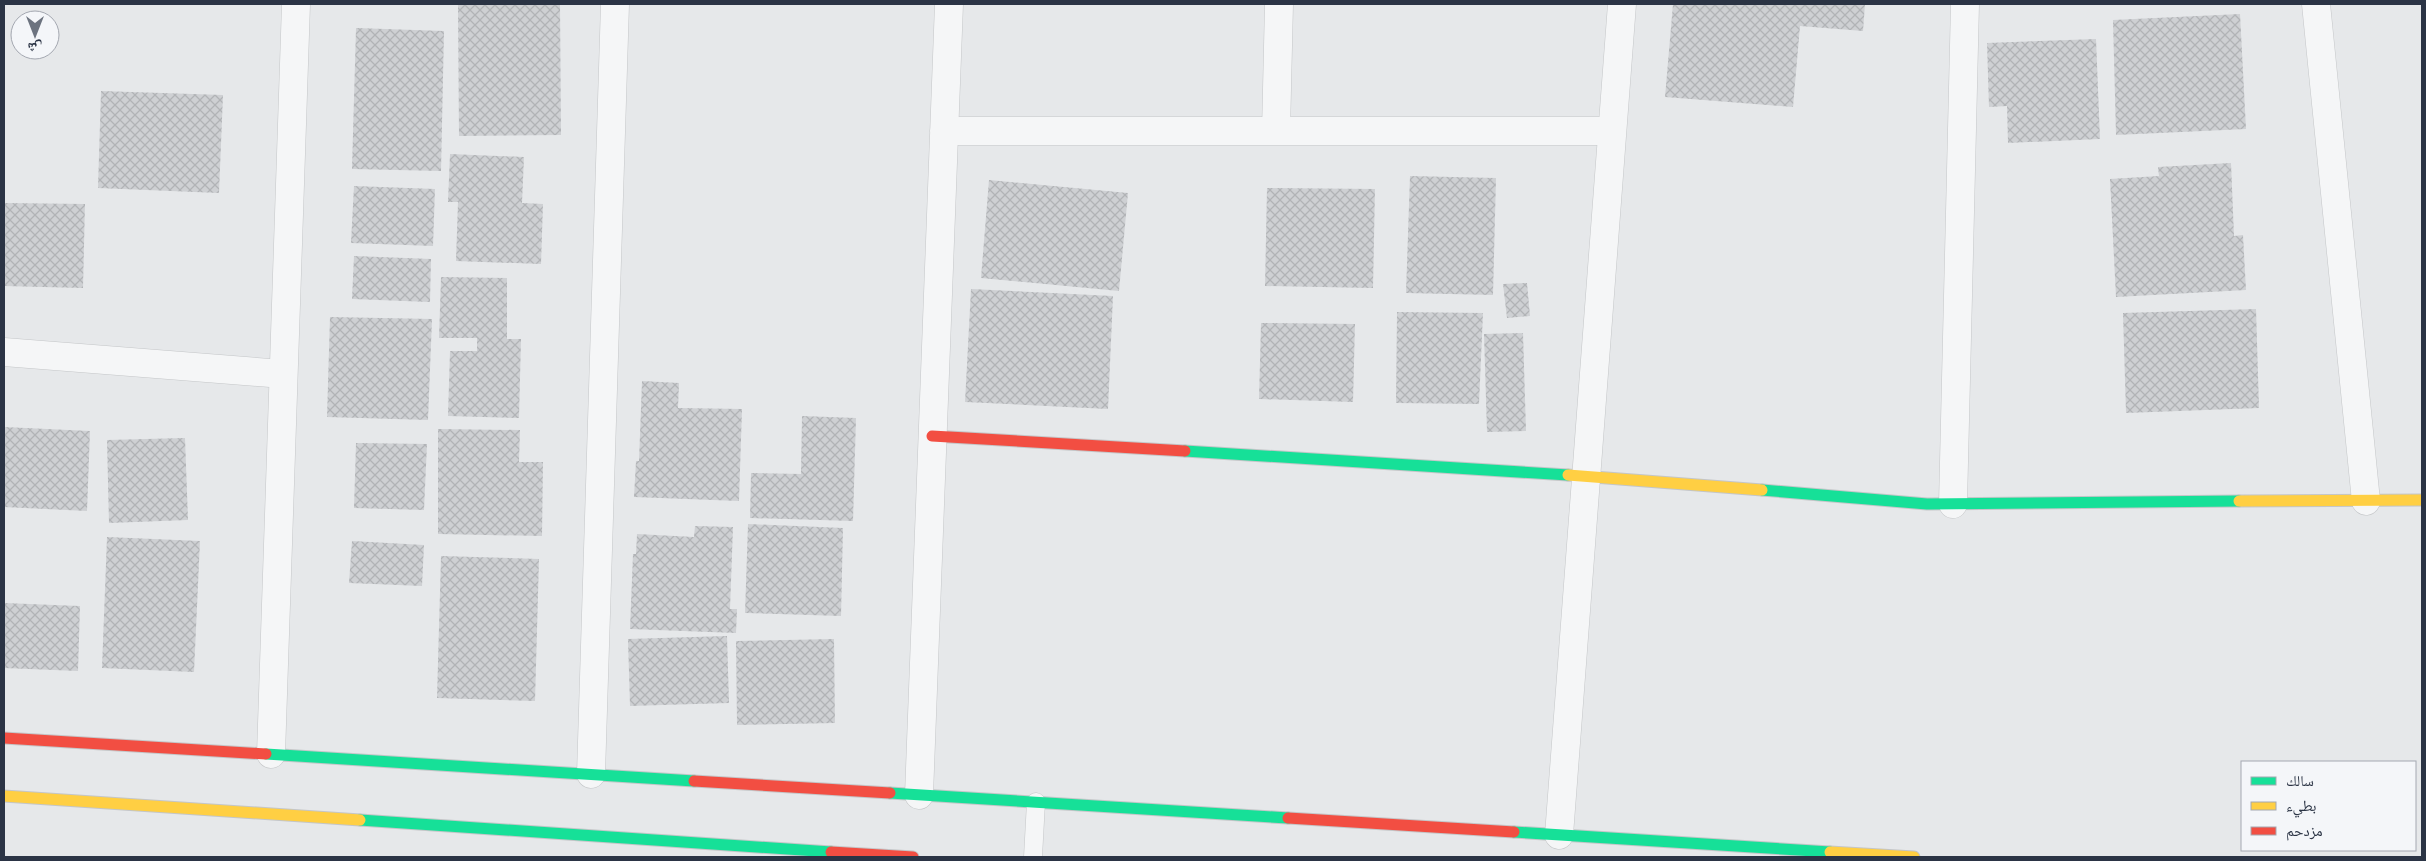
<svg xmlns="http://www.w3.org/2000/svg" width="2426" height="861" font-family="'Alegreya Sans','Noto Naskh Arabic',sans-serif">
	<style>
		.building { fill: url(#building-cross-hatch) }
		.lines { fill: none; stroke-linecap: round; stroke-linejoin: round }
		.lane-casing { stroke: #c4c6c8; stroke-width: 19 }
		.street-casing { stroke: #c4c6c8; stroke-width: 29 }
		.fast-casing { stroke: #c4c6c8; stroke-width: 13 }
		.slow-casing { stroke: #c4c6c8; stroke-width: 13 }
		.jam-casing { stroke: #c4c6c8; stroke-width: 13 }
		.lane { stroke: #f5f6f7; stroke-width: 18 }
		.street { stroke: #f5f6f7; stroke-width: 28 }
		.fast { stroke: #16e098; stroke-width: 11 }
		.slow { stroke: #ffcf43; stroke-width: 11 }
		.jam { stroke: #f24e42; stroke-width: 11 }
	</style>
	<defs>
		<pattern id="building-cross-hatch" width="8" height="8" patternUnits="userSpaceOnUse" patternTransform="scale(1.25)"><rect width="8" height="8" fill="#ced0d3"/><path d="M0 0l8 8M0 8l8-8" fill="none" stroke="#b1b3b6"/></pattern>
	</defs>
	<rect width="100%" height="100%" fill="#e6e8ea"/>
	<!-- building -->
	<path class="building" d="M458 4H560L561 135 459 136Z
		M1673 4H1865L1863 31 1800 26 1793 107 1665 97Z
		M2240 14 2246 129 2116 135 2113 20Z
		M356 28 444 31 441 171 352 169Z
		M2096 39 2100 139 2008 143 2007 106 1989 107 1987 43Z
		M101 91 223 95 219 193 98 188Z
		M450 154 524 157 522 203 543 204 541 264 456 261 458 202H448Z
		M2231 163 2234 236 2243 235 2246 290 2116 297 2110 179 2159 176 2158 167Z
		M1410 176 1496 178 1493 295 1406 293Z
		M989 180 1128 193 1119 291 981 278Z
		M354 186 435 189 433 246 351 243Z
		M1267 188 1375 189 1373 288 1265 286Z
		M4 203 85 204 83 288 4 286Z
		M354 256 431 259 430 302 352 299Z
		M441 277 507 278V339H521L519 418 448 416 450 351H477V338H439Z
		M1527 283 1530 316 1507 318 1503 284Z
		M971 289 1113 296 1108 409 965 402Z
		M2256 309 2259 408 2126 413 2123 313Z
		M1397 312 1483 313 1479 404 1396 403Z
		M330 317 432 319 428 420 327 417Z
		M1261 323 1355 324 1353 402 1259 399Z
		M1523 333 1526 431 1487 432 1484 334Z
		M642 381 679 383 678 408 742 409 739 501 634 497 636 461H639Z
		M802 416 856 418 853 521 750 518 751 473 801 474Z
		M4 427 90 431 87 511 4 507Z
		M438 429 520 430 519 462H543L542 536 438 534Z
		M185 438 188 520 109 523 107 440Z
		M356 443 427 444 424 510 354 508Z
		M748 524 843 528 841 616 745 613Z
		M695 526 733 527 730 609H737L736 633 630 629 633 554H636L637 534 694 537Z
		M107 537 200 541 194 672 102 668Z
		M352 541 424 545 422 586 349 583Z
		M441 556 539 559 535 701 437 698Z
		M4 603 80 606 78 671 4 668Z
		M727 636 729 703 630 706 628 639Z
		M834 639 835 723 737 725 736 641Z"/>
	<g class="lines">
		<!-- lane casing -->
		<g class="lane-casing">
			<path id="lane" d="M1033 857 1036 802"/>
		</g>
		<!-- street casing -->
		<g class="street-casing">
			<path id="street" d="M2316 4 2366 501
				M944 131H1612
				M1276 131 1279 4
				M4 352 283 374
				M1953 504 1965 4
				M271 754 296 4
				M591 774 615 4
				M919 795 949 4
				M1559 835 1622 4"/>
		</g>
		<!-- fast casing -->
		<g class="fast-casing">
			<path id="fast" d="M1185 451 1568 475
				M1762 490 1927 504 2239 501
				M266 754 694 781
				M890 793 1288 818
				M360 820 831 852
				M1514 832 1830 852"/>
		</g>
		<!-- slow casing -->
		<g class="slow-casing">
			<path id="slow" d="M1568 475 1762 490
				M2239 501 2422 500
				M4 796 360 820
				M1830 852 1914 857"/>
		</g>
		<!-- jam casing -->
		<g class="jam-casing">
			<path id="jam" d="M932 436 1185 451
				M4 738 266 754
				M694 781 890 793
				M1288 818 1514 832
				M831 852 913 857"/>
		</g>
		<!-- lane -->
		<use href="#lane" class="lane"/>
		<!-- street -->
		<use href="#street" class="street"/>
		<!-- fast -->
		<use href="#fast" class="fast"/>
		<!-- slow -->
		<use href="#slow" class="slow"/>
		<!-- jam -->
		<use href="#jam" class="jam"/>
	</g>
	<!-- border -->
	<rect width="2426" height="861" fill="none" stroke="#2b3445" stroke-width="10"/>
	<!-- legend -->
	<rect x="2241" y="761" width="175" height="90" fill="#f4f6f9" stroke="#a4a8b1"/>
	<rect x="2251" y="777" width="25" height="8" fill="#16e098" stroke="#a4a8b1"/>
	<text x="2286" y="786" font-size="15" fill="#2b3445">سالك</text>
	<rect x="2251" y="802" width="25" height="8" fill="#ffcf43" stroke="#a4a8b1"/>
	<text x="2286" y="811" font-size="15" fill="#2b3445">بطيء</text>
	<rect x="2251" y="827" width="25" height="8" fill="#f24e42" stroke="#a4a8b1"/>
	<text x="2286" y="836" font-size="15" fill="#2b3445">مزدحم</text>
	<!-- north arrow -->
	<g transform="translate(35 35) rotate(180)"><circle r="24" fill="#f4f6f9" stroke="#a4a8b1"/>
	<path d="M0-4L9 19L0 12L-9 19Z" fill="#6c737f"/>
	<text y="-8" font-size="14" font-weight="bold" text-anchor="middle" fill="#2b3445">ش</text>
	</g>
</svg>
